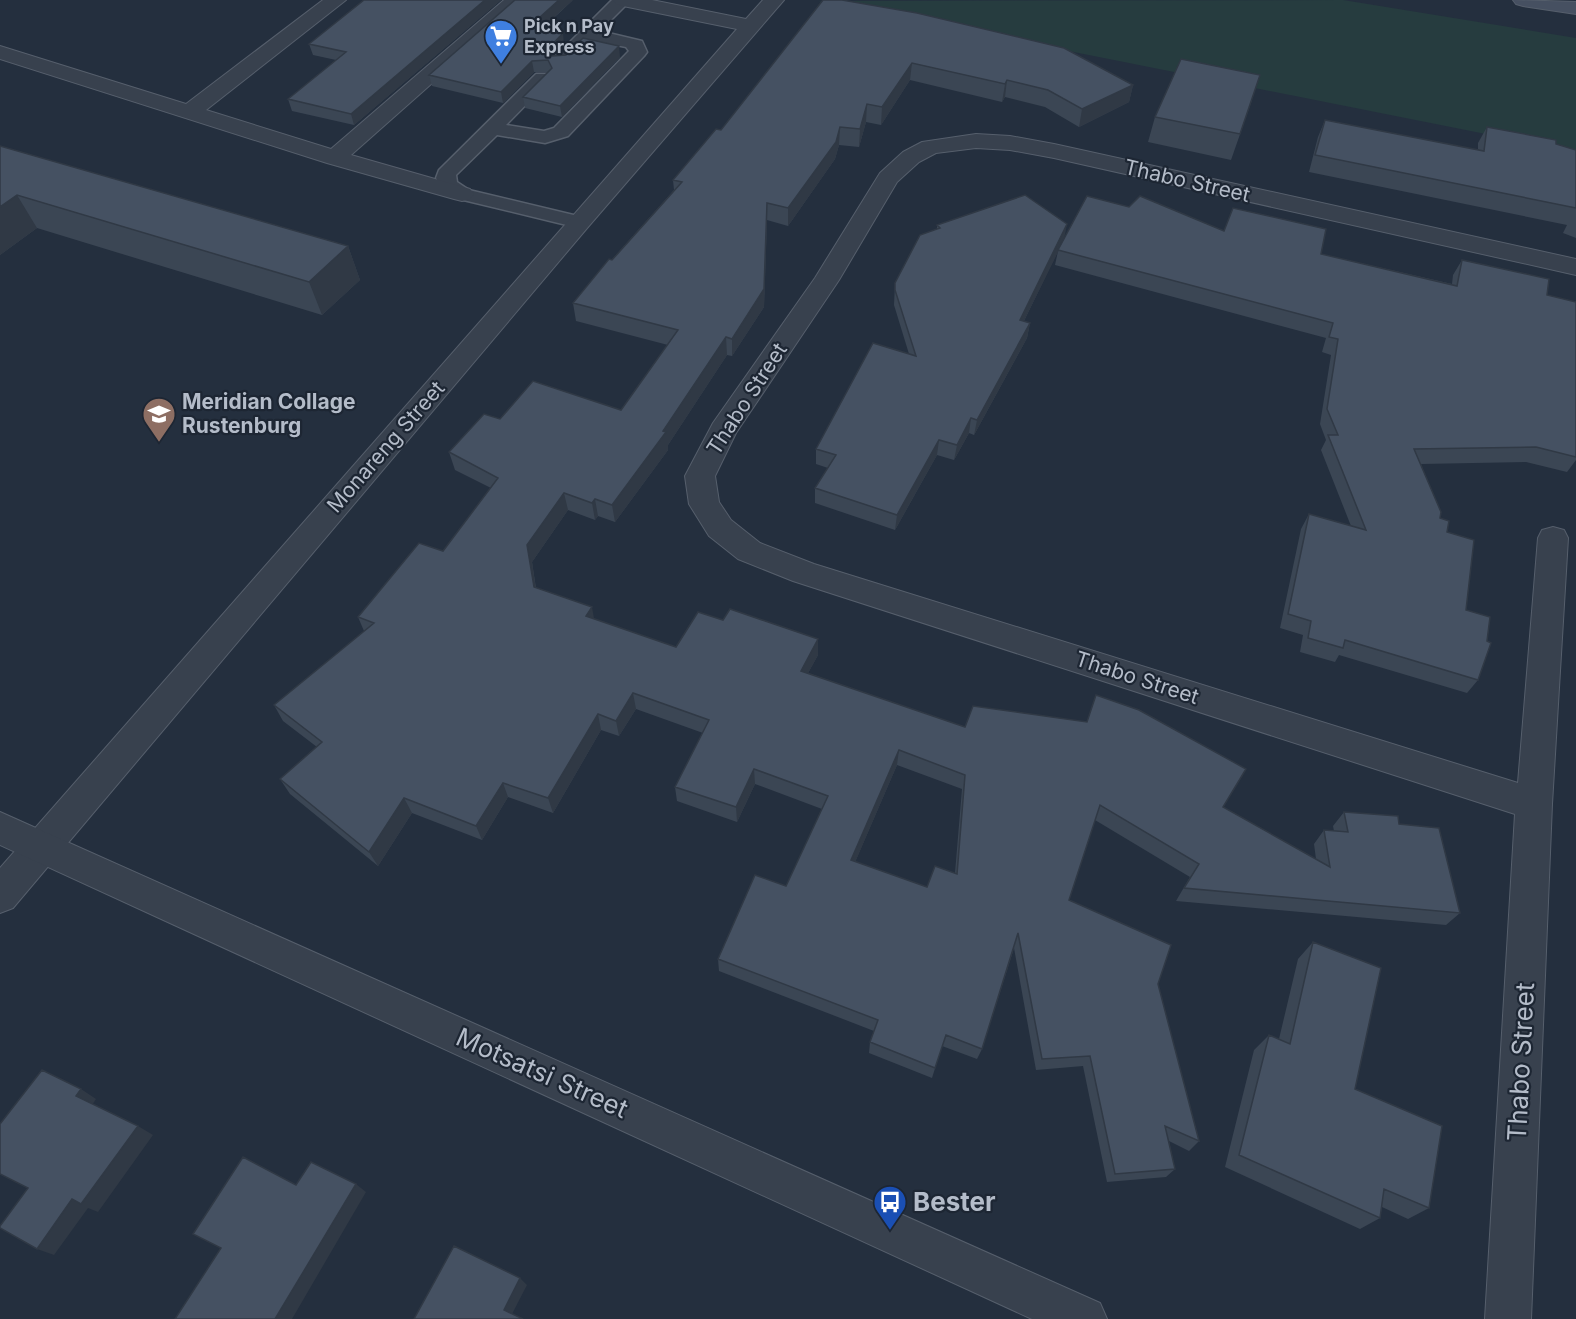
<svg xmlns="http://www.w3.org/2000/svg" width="1576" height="1319" font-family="Inter,sans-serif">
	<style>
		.green { fill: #263c3f }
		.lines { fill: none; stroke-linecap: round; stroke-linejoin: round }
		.service-casing { stroke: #565f6c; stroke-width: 3 }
		.minor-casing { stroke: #565f6c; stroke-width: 2 }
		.tertiary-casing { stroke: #565f6c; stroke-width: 2 }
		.secondary-casing { stroke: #565f6c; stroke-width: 2 }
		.service { fill: #38414e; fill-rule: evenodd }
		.minor { fill: #38414e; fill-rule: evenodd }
		.tertiary { fill: #38414e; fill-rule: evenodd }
		.secondary { fill: #465061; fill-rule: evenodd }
		.wall { fill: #3b4654; fill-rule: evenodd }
		.shaded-wall { fill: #303945 }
		.building { fill: #455162; stroke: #303945; stroke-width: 1.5; fill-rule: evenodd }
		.labels { text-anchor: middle; stroke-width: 4.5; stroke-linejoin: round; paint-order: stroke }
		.far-poi-label { font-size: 18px; font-weight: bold; fill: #b4bcc9; stroke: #1d2633; text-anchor: start }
		.street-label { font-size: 21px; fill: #b4bcc9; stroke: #1d2633 }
		.poi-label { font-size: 21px; font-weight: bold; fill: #b4bcc9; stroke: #1d2633; text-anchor: start }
		.near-street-label { font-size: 26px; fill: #b4bcc9; stroke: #1d2633 }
		.near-poi-label { font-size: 26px; font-weight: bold; fill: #b4bcc9; stroke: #1d2633; text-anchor: start }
	</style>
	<rect width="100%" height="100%" fill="#242f3e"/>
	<!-- green -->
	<path class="green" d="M1343 0 1576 38V152L818 1Z"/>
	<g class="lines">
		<!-- service casing -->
		<g class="service-casing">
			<path id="service" d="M612 0H631L600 31 642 41 647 52 644 56 568 136 545 143 497 135 456 175 457 182 469 190 586 218 589 222 586 226 579 228 455 198 443 191 436 178 439 170 536 74H550L552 78 506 125 544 131 554 128 629 51 626 47 591 40 566 65H554L551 61Z"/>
		</g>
		<!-- minor casing -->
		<g class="minor-casing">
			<path id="minor" d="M323 0H346L206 110 331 149 504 0H526L351 155 470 189 474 194 470 199 462 201 454 199 327 163 0 59V46L186 104Z
				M613 0H652L746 19 763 0H784L588 227 13 908 0 913V868L737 29 623 6 616 4Z
				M976 134 1010 136 1054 144 1576 259V275L1054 158 1010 150 976 148 936 153 919 162 897 182 839 280 736 433 715 476 719 502 731 520 760 543 814 564 1518 783 1538 538 1542 530 1553 527 1564 530 1568 538 1552 804 1531 1319H1485L1515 814 793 581 738 559 709 536 689 504 685 476 713 423 815 278 880 173 903 152 922 142Z"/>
		</g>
		<!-- tertiary casing -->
		<g class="tertiary-casing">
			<path id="tertiary" d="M0 812 1100 1303 1107 1319H1032L0 845Z"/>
		</g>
		<!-- secondary casing -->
		<g class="secondary-casing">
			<path id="secondary" d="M1513 0 1576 2V14L1523 6 1516 4Z"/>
		</g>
		<!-- service -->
		<use href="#service" class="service"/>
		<!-- minor -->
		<use href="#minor" class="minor"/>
		<!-- tertiary -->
		<use href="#tertiary" class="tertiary"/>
		<!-- secondary -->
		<use href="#secondary" class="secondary"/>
	</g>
	<!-- wall -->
	<path class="wall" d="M364 0H501L354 125 292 111 288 99 336 60 313 55 309 44Z
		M573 0 542 29 564 45 553 56 620 57 562 117 525 108 523 97 548 72H534L503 103 432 86 429 75Z
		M823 0 1133 85 1129 102 1079 127 1045 107 1005 97 1002 102 910 80 881 125 866 122 859 147 839 145 835 159 788 226 767 220 764 307 732 356 727 355 668 445V450L615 522 598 516 595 520 568 510 532 562 536 588 594 619 676 647 723 620 818 639V655L808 673 965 727 1223 807 1316 859 1314 844 1324 830 1334 831 1333 826 1344 812 1399 824 1460 913 1446 925 1176 901 1190 877 1095 820 1069 900 1158 984 1199 1141 1189 1151 1169 1141 1175 1169 1166 1177 1107 1182 1083 1066 1036 1070 1014 948 982 1049 977 1059 942 1046 932 1078 869 1053 870 1042 874 1031 719 971 718 959 786 886 822 809 755 784 737 822 677 801 675 787 703 733 636 709 619 736 601 730 553 813 508 797 482 840 412 813 378 866 290 794 280 779 317 747 283 721 274 705 364 631 358 617 443 551 491 488 455 470 449 452 500 419 621 410 668 345 576 321 573 303 674 190 673 180 721 130ZM897 765 962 789 955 873 927 887 855 862Z
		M1252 100 1231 160 1148 142 1155 117Z
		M1325 120 1478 150V143L1487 127 1556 144 1576 150V238L1563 233 1567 225 1309 172 1318 137Z
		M0 146 348 246 360 280 322 315 37 228 0 255Z
		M937 225 1063 241 1224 231 1321 254 1452 284 1453 275 1462 260 1547 295 1576 302V460L1567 472 1526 462 1421 464 1440 518 1447 532 1466 610 1478 680 1467 693 1339 655 1335 662 1300 652 1303 635 1280 628 1301 529 1309 514 1351 526 1321 450 1326 440 1320 424 1331 355 1322 352 1326 338 1055 265 1058 251 1024 321 1030 323 1027 338 974 435 969 433 954 460 937 455 895 530 815 503V488L828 468 816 464V449L909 354 894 305 895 283 937 229Z
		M1313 942 1355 1089 1429 1208 1408 1219 1382 1207 1380 1218 1360 1229 1225 1167 1254 1050 1269 1035 1279 1039 1298 959Z"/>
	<!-- shaded-wall -->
	<path class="shaded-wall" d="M485 0H501L354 125 351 114Z
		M559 0H573L532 37 530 26Z
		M563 33 564 45 549 61 547 50Z
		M619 46 620 57 562 117 560 106Z
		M532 61 534 72 503 103 501 92Z
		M912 63 910 80 881 125 882 107Z
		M1007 80 1005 97 1002 102 1005 84Z
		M1133 85 1129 102 1079 127 1082 109Z
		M867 104 866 122 859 147 860 129Z
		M840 127 839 145 835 159 788 226V208Z
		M17 195 37 228 0 255V207Z
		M767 203 764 307 732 356V339Z
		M1067 224 1064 240 1017 335 1020 320Z
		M348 246 360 280 322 315 309 282Z
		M1030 323 1027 338 974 435 977 420Z
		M726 337 727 355 668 445V450L615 522 612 505Z
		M971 418 969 433 954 460 957 445Z
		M939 440 937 455 895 530 897 515Z
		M564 493 568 510 532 562 538 604 534 587 527 545Z
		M595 499 598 516 595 520 592 503Z
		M592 607 595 624 586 616Z
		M818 639V655L801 686V671Z
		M633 693 636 709 619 736 616 721Z
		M598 714 601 730 553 813 548 798Z
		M899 750 897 765 850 874 851 860Z
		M754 769 755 784 737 822 736 807Z
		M503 783 508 797 482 840 476 826Z
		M404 798 412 813 378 866 369 852Z
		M81 1089 96 1099 92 1105 76 1096Z
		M138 1126 153 1135 98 1212 88 1208 54 1255 37 1249 72 1199Z
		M356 1184 366 1192 292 1319H275Z
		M520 1278 527 1285 511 1316 504 1310Z"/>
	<!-- building -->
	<path class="building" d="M364 0H485L351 114 288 99 346 52 309 44Z
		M515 0H559L530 26 563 33 547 50 552 56 566 55 583 38 619 46 560 106 523 97 552 68 548 60 532 61 501 92 429 75Z
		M823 0H842L917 13 1064 48 1133 85 1082 109 1048 90 1007 80 1005 84 912 63 882 107 867 104 860 129 840 127 836 142 788 208 767 203 764 289 732 339 726 337 663 431 666 432 612 505 595 499 592 503 564 493 527 545 534 587 592 607 586 616 676 647 698 612 723 620 730 609 818 639 801 671 965 727 973 706 1087 722 1096 695 1139 710 1246 769 1223 807 1330 867 1324 830 1348 832 1344 812 1398 816 1399 824 1439 828 1460 913 1184 888 1199 864 1100 805 1069 900 1171 945 1158 984 1199 1141 1165 1126 1175 1169 1115 1174 1090 1056 1042 1059 1018 933 982 1049 946 1035 935 1068 870 1042 878 1020 718 959 755 875 786 886 828 796 754 769 736 807 675 787 709 720 633 693 616 721 598 714 548 798 503 783 476 826 404 798 369 852 280 779 322 742 274 705 374 623 358 617 419 543 443 551 498 478 449 452 484 414 500 419 533 381 621 410 678 330 573 303 609 259 612 260 682 182 673 180 716 129 721 130ZM899 750 965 775 957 874 935 866 927 887 851 860Z
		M1181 59 1260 75 1240 134 1155 117Z
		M1325 120 1484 151 1487 127 1556 140V144L1576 150V208L1315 155Z
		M0 146 348 246 309 282 17 195 0 207Z
		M1025 195 1067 224 1020 320 1030 323 977 420 971 418 957 445 939 440 897 515 815 488 836 455 816 449 873 343 916 356 895 290V283L920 235 940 228 937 225Z
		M1087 196 1129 207 1140 196 1224 231 1233 208 1326 229 1321 254 1457 286 1462 260 1549 279 1547 295 1576 302V457L1536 447 1414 449 1441 512 1440 518 1449 521 1447 532 1474 540 1466 610 1490 617 1487 641 1491 643 1478 680 1345 640 1343 648 1308 638 1311 621 1288 614 1309 514 1366 530 1328 435H1338L1327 409 1338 339 1329 337 1333 323 1058 250Z
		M1313 942 1381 968 1355 1089 1442 1126 1429 1208 1384 1189 1380 1218 1239 1155 1269 1035 1290 1044Z
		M42 1070 81 1089 76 1096 138 1126 81 1204 72 1199 37 1249 0 1228V1226L28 1188 0 1174V1124Z
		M243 1157 296 1185 311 1162 356 1184 275 1319H175L221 1248 193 1234Z
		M454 1246 520 1278 504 1310 523 1319H414Z"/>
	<!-- icons -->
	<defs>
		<g id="supermarket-pin" transform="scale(1.725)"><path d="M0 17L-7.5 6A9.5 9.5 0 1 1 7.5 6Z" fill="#3f7fe0" stroke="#1d2633"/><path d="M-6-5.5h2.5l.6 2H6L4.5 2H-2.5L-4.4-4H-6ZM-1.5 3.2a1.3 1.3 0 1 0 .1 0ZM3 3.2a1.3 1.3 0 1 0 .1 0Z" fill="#fff"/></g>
		<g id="university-pin" transform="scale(1.725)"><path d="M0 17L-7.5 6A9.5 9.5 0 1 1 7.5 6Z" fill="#8d6e63" stroke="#1d2633"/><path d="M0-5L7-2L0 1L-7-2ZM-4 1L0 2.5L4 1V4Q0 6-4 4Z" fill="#fff"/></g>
		<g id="bus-pin" transform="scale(1.725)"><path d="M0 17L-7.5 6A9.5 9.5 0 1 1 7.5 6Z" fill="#1a4fb4" stroke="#1d2633"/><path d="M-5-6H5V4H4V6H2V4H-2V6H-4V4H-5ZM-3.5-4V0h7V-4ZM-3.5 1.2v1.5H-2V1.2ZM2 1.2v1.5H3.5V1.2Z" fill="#fff"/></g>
	</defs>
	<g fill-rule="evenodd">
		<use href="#supermarket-pin" x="501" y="36"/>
		<use href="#university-pin" x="159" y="414"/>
		<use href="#bus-pin" x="890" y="1202"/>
	</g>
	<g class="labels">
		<!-- far-poi labels -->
		<g class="far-poi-label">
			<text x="524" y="32">Pick n Pay<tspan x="524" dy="21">Express</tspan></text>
		</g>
		<!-- street labels -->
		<g class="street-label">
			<text transform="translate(1187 181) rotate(13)" y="7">Thabo Street</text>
			<text transform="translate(747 399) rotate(-57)" y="7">Thabo Street</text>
			<text transform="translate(386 447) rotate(-49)" y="7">Monareng Street</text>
			<text transform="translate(1137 678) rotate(18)" y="7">Thabo Street</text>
		</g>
		<!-- poi labels -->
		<g class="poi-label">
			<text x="182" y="409">Meridian Collage<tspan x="182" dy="24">Rustenburg</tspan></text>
		</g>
		<!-- near-street labels -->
		<g class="near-street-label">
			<text transform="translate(1521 1062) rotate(-87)" y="9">Thabo Street</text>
			<text transform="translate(542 1073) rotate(24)" y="9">Motsatsi Street</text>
		</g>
		<!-- near-poi labels -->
		<g class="near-poi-label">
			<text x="913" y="1211">Bester</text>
		</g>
	</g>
</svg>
